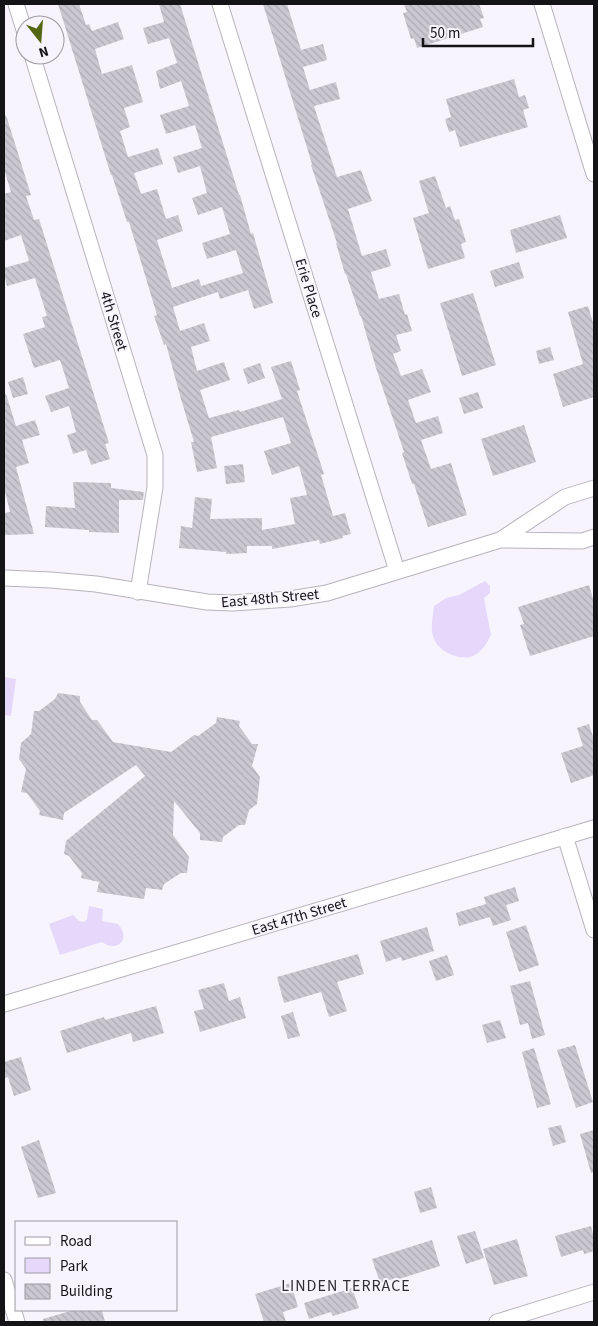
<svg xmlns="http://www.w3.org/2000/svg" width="598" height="1326" font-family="'Source Sans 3',sans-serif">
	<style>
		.park { fill: #e5d8fb }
		.building { fill: url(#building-back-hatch) }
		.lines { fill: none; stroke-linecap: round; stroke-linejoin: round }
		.minor-casing { stroke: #b6b3bc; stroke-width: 17 }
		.minor { stroke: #fff; stroke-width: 15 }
		.labels { text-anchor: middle; stroke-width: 4; stroke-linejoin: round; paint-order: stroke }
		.street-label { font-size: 15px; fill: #141316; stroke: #f8f4fe }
		.neighbourhood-label { font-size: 16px; letter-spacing: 1px; fill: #302d35; stroke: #f8f4fe }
	</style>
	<defs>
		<pattern id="building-back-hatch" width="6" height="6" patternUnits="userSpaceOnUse" patternTransform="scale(1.25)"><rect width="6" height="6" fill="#cbc8d1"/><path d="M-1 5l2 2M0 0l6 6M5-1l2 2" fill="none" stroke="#adabb3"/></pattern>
	</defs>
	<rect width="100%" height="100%" fill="#f8f4fe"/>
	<!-- park -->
	<path class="park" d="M485 581 490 586V593L484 598 491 635C487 643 482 652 473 656 461 661 441 653 435 641 429 630 433 618 434 606L446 598 459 595Z
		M4 677 16 679 11 716 4 715Z
		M89 906 103 909 102 921 118 924C132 940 116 953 102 942L60 955 49 924 73 915 79 921 84 922 87 919Z"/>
	<!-- building -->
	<path class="building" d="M58 4H79L86 25 89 24 92 31 118 22 124 39 95 49 102 74 132 65 143 102 124 108 130 127 120 131 128 157 158 148 163 164 134 173 141 194 157 189 166 219 178 215 183 231 157 240 172 288 199 279 201 286 243 273 236 250 207 259 202 243 230 234 222 207 198 215 192 198 207 193 200 166 178 173 173 157 202 148 195 125 166 134 160 115 189 106 181 81 160 89 156 71 177 63 169 38 148 44 143 28 164 22 159 4H180L239 195H240L251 234 253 233 273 303 254 309 248 290 220 299 218 292 173 307 180 331 204 323 210 341 191 347 197 371 224 362 230 380 200 390 209 418 239 410 240 412 282 399 271 367 291 361 300 390 297 391 324 474 321 475 333 516 345 513 351 534 342 536 343 538 320 544 319 540 272 549V546H247V553L226 554V552L179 548 181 526 192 528 195 497 212 499 210 519 262 518V530L295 524 290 498 307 495 299 466 272 475 264 451 291 443 283 417 211 437 217 468 197 472 191 442H194L181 399 166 344 164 345 154 316 157 315 129 222H127L112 175H111Z
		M263 4H287L301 50 323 44 327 60 303 67 310 90 336 82 340 99 314 106 337 177 361 170 372 201 348 209 362 256 386 249 391 266 371 272 379 299 399 294 405 315 407 314 412 331 396 335 401 351 393 354 401 376 422 369 431 392 408 400 416 423 438 416 443 433 421 440 431 469 451 463 467 515 428 527 414 484H412L402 453 404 452 376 368 361 316H360L346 274H345L336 243H337L311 165 312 164Z
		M404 4H479L484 18 480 19 483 27 417 48 414 38 411 39 403 13 407 12Z
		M514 79 519 97 525 95 529 108 523 110 528 127 460 147 455 130 449 132 445 119 451 117 446 99Z
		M6 115 31 195 26 196 34 220 39 219 109 443 105 444 110 459 91 465 86 450 73 454 67 435 76 432 69 406 51 412 45 396 69 388 60 360 34 368 23 334 45 327 42 317 47 316 35 278 7 286 4 274V268L29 261 21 235 4 241V194L11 192 4 169V116Z
		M435 176 446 208 450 206 455 220 459 219 466 242 461 244 465 258 428 269 413 218 429 213 419 181Z
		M560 215 567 238 516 253 510 230Z
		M519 262 524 278 495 287 490 271Z
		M473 293 496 365 462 376 440 303Z
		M588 306 594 326V397L563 407 553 374 583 364 568 312Z
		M550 347 554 360 539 364 536 351Z
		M260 363 265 378 248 384 243 369Z
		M23 377 28 394 13 398 8 382Z
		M478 392 483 408 464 414 459 398Z
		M6 394 16 426 35 420 40 435 22 440 29 463 16 467 34 534 5 535 4 513 10 512 4 487V395Z
		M524 425 536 462 493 476 481 439Z
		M243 464 245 482 226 484 224 466Z
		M73 482 111 483V488L144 492 143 500H119V533L89 532V530L45 527 46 506 75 508Z
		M589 585 594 602V636L530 656 520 625 524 624 518 607Z
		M58 693 80 696V702L92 720H97L113 742 171 752 194 735 198 736 216 723 217 717 240 721 239 726 252 744H258L252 766 260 777 257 804 249 810 245 825H239L223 837 222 842 200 840V833L174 801 173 835 189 857 187 873H181L164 884 162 890 146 888 144 899 97 892 99 882 81 878 82 873 69 856 64 854 66 841 145 776 136 765 64 813 63 820 39 815 40 811 27 793 21 792 26 769 19 759 21 743 31 734 34 711H39L55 699Z
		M589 724 594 740V775L571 783 561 753 583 746 577 728Z
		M515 887 519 901 506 905 511 920 493 926 490 917 459 926 456 913 486 904 484 897Z
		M526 925 539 965 519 972 506 932Z
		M427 927 434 951 402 961 401 957 386 962 380 941Z
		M358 954 364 974 337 982 347 1011 329 1017 321 992 284 1003 277 977Z
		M447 955 454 975 436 981 429 961Z
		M530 981 545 1035 532 1039 528 1023 520 1025 510 986Z
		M224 983 229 1001 240 997 246 1018 200 1032 194 1011 204 1009 198 990Z
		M156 1006 164 1033 133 1042 131 1033 67 1053 60 1031 104 1017 105 1020Z
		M293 1012 300 1036 288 1039 281 1016Z
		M500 1020 506 1038 487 1043 482 1025Z
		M575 1045 593 1102 576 1108 557 1050Z
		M534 1048 551 1104 537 1108 522 1052Z
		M21 1057 31 1090 14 1096 8 1077 4 1078V1062Z
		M561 1125 566 1142 553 1146 548 1128Z
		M594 1130V1172L591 1173 580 1134Z
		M39 1140 56 1193 38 1198 21 1147Z
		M431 1187 437 1208 420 1213 414 1192Z
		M591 1226 594 1238V1251L584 1254 583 1250 561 1257 555 1236Z
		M475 1231 484 1258 466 1264 457 1236Z
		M517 1239 528 1276 494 1285 483 1249Z
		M432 1240 440 1266 396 1280V1278L380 1283 372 1259Z
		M291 1283 298 1307 283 1312 286 1322H264L255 1294Z
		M352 1288 359 1308 333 1316 331 1312 309 1319 304 1303Z
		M74 1310H102L105 1322H43V1319Z"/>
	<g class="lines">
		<!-- minor casing -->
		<g class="minor-casing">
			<path id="minor" d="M16 4 25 33
				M220 4 397 571
				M542 4 594 174
				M32 55 155 455V487L138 592
				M500 540 582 541 594 537
				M4 578 51 580 96 584 207 602 233 603 290 599 327 593 500 540 565 497 594 488
				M565 836 594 930
				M4 1004 594 828
				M4 1280 17 1322
				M497 1322 594 1292"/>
		</g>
		<!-- minor -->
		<use href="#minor" class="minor"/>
	</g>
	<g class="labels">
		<!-- street labels -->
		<g class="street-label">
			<text transform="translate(309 288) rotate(73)" y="5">Erie Place</text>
			<text transform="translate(114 321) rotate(73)" y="5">4th Street</text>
			<text transform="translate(270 598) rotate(-5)" y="5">East 48th Street</text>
			<text transform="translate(299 916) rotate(-17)" y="5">East 47th Street</text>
		</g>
		<!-- neighbourhood labels -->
		<g class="neighbourhood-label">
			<text x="346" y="1291">LINDEN TERRACE</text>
		</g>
	</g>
	<!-- border -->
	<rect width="598" height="1326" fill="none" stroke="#141316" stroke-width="10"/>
	<!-- legend -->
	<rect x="15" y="1221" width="162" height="90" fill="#f8f4fe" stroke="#9d9aa1"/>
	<rect x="25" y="1237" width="25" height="8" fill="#ffffff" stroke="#9d9aa1"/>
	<text x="60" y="1246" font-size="15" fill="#141316">Road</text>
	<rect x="25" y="1258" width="25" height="15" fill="#e5d8fb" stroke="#9d9aa1"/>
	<text x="60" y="1271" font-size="15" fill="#141316">Park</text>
	<rect x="25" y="1284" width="25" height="15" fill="url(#building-back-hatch)" stroke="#9d9aa1"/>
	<text x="60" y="1296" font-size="15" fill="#141316">Building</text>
	<!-- north arrow -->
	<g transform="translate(40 40) rotate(163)"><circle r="24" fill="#f8f4fe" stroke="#9d9aa1"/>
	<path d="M0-4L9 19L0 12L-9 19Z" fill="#546713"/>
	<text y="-8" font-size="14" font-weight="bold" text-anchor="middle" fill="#141316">N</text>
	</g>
	<!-- scale -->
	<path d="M423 38v8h110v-8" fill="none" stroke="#141316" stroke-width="2.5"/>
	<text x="430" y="38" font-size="15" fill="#141316" stroke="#f8f4fe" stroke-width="4" paint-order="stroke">50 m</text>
</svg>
